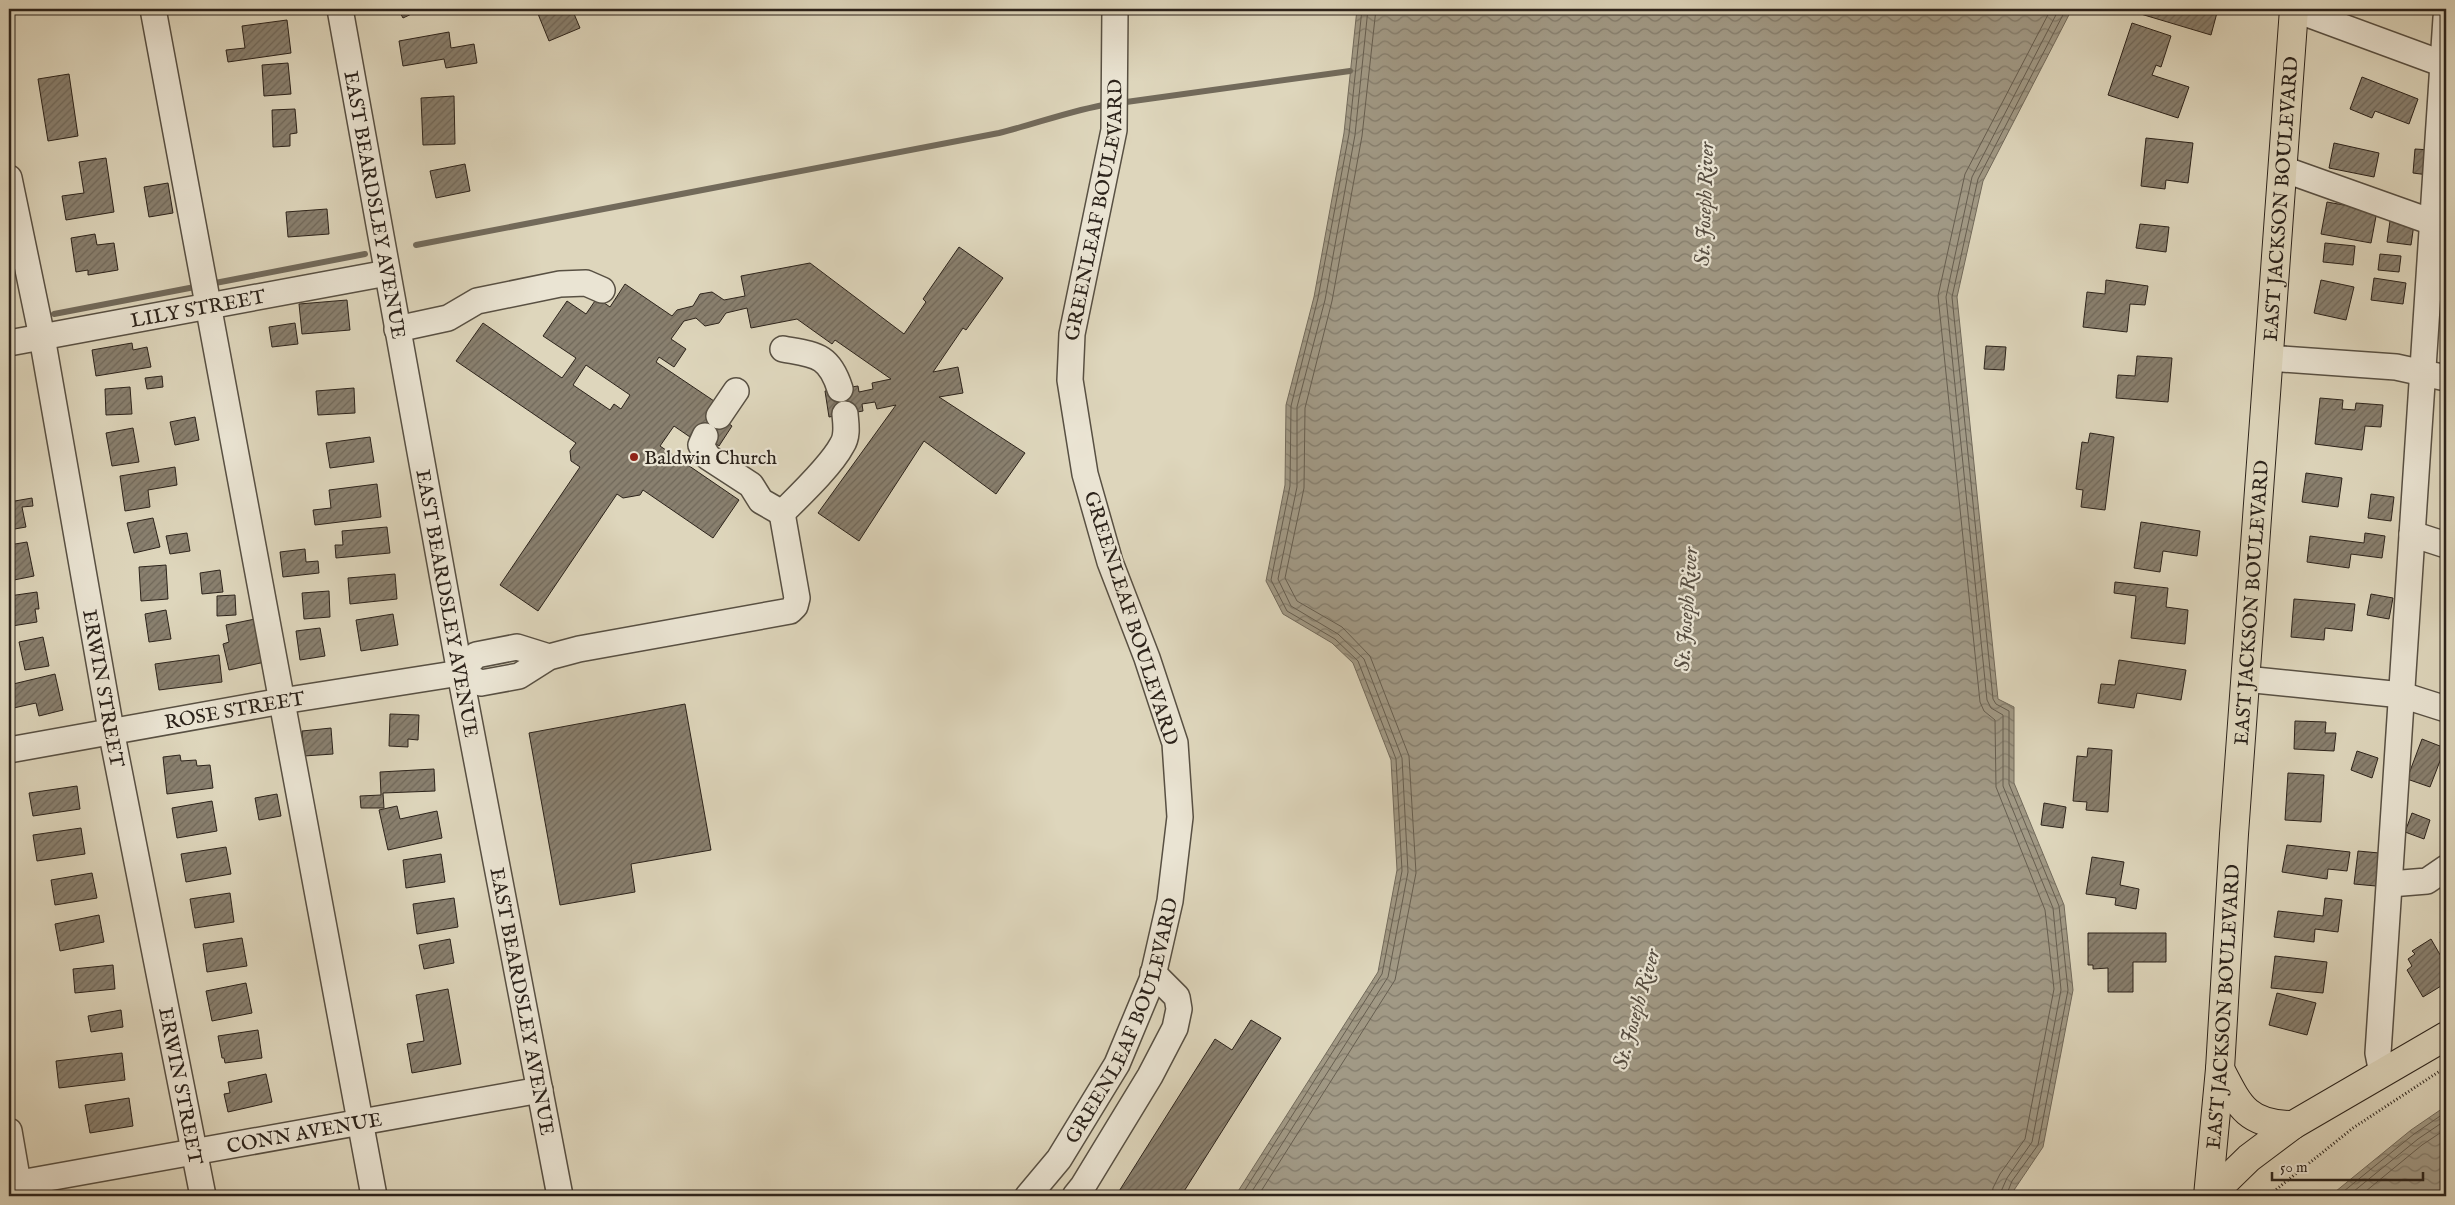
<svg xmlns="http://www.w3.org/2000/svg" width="2455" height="1205" font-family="'IM FELL English',serif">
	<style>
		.water { fill: url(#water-waves); stroke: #726a5b }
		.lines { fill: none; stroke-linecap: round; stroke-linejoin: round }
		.shore { stroke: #665e50; stroke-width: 1 }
		.stream { stroke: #726a5b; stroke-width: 6 }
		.building { fill: url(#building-hatch); stroke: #2c231b; fill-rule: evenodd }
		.minor-casing { stroke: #585043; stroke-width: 28 }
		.major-casing { stroke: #2c231b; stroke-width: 30 }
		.path { stroke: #2c231b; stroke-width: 3; stroke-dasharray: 1 2.5; stroke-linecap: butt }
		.minor { stroke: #eae4d3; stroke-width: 25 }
		.major { stroke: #ded6bc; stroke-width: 28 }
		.poi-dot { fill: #8f2418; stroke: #eae4d3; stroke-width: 2 }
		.labels { text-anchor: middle; stroke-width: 4.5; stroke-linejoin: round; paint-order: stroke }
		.street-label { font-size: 20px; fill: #2c231b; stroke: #eae4d3 }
		.poi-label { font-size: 20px; fill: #2c231b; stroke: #eae4d3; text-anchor: start }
		.water-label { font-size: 21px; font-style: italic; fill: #554c40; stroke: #eae4d3 }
	</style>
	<defs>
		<pattern id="water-waves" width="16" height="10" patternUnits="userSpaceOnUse" patternTransform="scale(1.25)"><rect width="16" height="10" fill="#a19985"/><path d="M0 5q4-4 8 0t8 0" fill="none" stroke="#837c6c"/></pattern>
		<pattern id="building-hatch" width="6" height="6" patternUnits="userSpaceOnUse" patternTransform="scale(1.25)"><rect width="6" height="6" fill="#89806f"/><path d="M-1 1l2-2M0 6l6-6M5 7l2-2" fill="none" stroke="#70685a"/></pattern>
	</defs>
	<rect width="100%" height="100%" fill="#ded6bc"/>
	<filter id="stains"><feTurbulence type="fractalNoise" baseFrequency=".004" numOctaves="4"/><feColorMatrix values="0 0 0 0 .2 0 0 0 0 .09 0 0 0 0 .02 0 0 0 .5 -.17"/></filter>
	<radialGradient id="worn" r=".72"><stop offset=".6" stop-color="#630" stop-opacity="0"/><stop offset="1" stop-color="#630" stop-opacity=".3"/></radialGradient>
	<!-- water -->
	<path class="water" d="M1357 9H2072L1983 181 1957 297 1998 699 2014 707V783L2064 905 2073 990 2043 1147 2010 1196H1235L1378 972 1397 870 1391 760 1353 663 1332 643 1283 614 1266 581 1285 485 1286 405 1314 297 1344 133Z
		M2446 1106V1196H2330L2411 1130Z"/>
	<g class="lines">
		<!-- shore -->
		<path class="shore" d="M1241 1196 1382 974 1402 871 1396 759 1358 661 1335 639 1287 611 1271 580 1290 486 1291 406 1318 298 1349 134 1362 9
			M1249 1196 1388 977 1408 872 1402 758 1364 659 1338 634 1291 606 1278 579 1297 487V407L1325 300 1355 135 1368 9
			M1258 1196 1395 980 1416 873 1409 756 1370 656 1342 627 1297 601 1285 578 1304 488 1305 408 1332 301 1362 136 1376 9
			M1992 1196 1993 1188 2000 1174 2025 1139 2054 989 2045 910 1996 787 1995 720 1984 711 1980 702 1938 296 1965 174 2051 9
			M1999 1196 2007 1178 2032 1142 2061 990 2053 908 2003 786V715L1991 708 1987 700 1946 297 1972 177 2059 9
			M2006 1196 2012 1181 2038 1145 2068 990 2059 906 2009 784V711L1996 704 1993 699 1952 297 1978 179 2066 9
			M2338 1196 2414 1134 2446 1112
			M2348 1196 2418 1139 2446 1120
			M2360 1196 2422 1145 2446 1129"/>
		<!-- stream -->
		<path class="stream" d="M1119 103 1350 71
			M416 245 999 133C1036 124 1072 110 1109 104
			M210 284 365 254
			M54 314 200 286"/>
	</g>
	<!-- building -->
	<path class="building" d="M398 9H422L403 18Z
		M536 9H572L580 28 549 41Z
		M2124 9H2218L2211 35Z
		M287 20 291 53 228 62 226 50 245 48 242 26Z
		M2132 23 2171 36 2161 67 2156 65 2152 75 2189 87 2178 118 2108 95Z
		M449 32 451 48 474 44 477 63 446 68 444 59 403 66 399 41Z
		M288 63 291 94 264 96 262 65Z
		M69 74 78 136 48 141 38 79Z
		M2362 77 2418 99 2409 124 2375 111 2372 118 2350 109Z
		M454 96 455 144 423 145 421 98Z
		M295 109 297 133 290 134V146L273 147 272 110Z
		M2146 138 2193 143 2188 183 2166 180 2165 189 2141 186Z
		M2334 143 2379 153 2374 177 2329 168Z
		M2415 149 2431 150 2428 175 2413 173Z
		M106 158 114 212 66 220 62 196 84 193 79 162Z
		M465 164 470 191 436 198 430 171Z
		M168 183 173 213 149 217 144 187Z
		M2327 202 2377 211 2371 243 2321 234Z
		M327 209 329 234 288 237 286 212Z
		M2390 221 2414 224 2411 245 2387 242Z
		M2140 224 2169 227 2166 252 2136 248Z
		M95 234 97 245 114 243 118 270 88 275V270L76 272 71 238Z
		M2325 243 2355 246 2353 265 2323 262Z
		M959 247 1003 278 966 330 963 328 933 372 958 367 963 393 939 397 1025 453 996 494 924 441 859 541 818 513 896 405 877 409 875 402 862 404 863 411 829 417 825 391 858 386 859 392 873 389 872 383 891 379 835 340 832 344 797 319 751 328 747 308 726 313 719 323 705 326 696 318 684 321 671 339 686 349 674 367 659 357 656 362 714 401 709 409 732 426 719 446 695 430 690 437 674 426 660 446 739 500 713 538 643 490 640 495 623 498 617 494 538 611 500 585 580 467 571 461 570 451 576 443 456 361 483 323 562 378 576 358 543 336 567 301 586 314 597 298 610 307 625 284 672 316 677 310 693 306 700 294 712 292 724 300 745 296 741 276 810 263 904 334 926 302 923 299ZM586 365 630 395 621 409 614 404 610 410 573 385Z
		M2380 254 2401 256 2399 272 2378 270Z
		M2374 278 2406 283 2403 304 2371 300Z
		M2106 280 2148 286 2145 305 2130 304 2127 332 2083 327 2087 292 2105 294Z
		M2321 280 2354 287 2346 320 2314 313Z
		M347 300 350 330 302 334 299 304Z
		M295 323 298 344 272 347 269 327Z
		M132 343 133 350 147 347 151 367 96 376 92 350Z
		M1986 346 2006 347 2004 370 1984 369Z
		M2137 356 2172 358 2168 402 2116 398 2118 375 2135 376Z
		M162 376 163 387 147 389 145 378Z
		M130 387 132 414 106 415 105 389Z
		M354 388 355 413 318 415 316 391Z
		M2320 398 2343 400 2342 409 2355 410 2356 403 2383 405 2381 427 2365 426 2362 450 2315 444Z
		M195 417 199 440 175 445 170 422Z
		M133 428 139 462 112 466 106 433Z
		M2090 433 2114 437 2105 510 2081 507 2083 490 2076 489 2082 442 2088 443Z
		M370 437 374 462 330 468 326 443Z
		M175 467 177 485 148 490 150 507 125 511 120 476Z
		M2306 473 2342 478 2338 507 2302 502Z
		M377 484 381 517 315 525 313 510 331 508 329 490Z
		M2371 494 2394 497 2391 521 2368 518Z
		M32 498 33 506 22 507 26 527 9 530V502Z
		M153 518 160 547 134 553 127 523Z
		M2141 522 2200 531 2197 556 2163 551 2160 572 2134 568Z
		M387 527 390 553 336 558 335 545H343L342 531Z
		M187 533 190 551 170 554 166 536Z
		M2365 533 2385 536 2382 558 2351 554 2349 568 2307 562 2310 536 2364 543Z
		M27 542 34 576 9 581V545Z
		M305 549 306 562 318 561 319 573 283 577 280 552Z
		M166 565 168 599 141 601 139 567Z
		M220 570 223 592 202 594 200 573Z
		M395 574 397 599 350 604 348 578Z
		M2115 582 2168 588 2166 607 2188 610 2185 644 2131 638 2136 596 2114 593Z
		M329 591 330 617 304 619 302 593Z
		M37 592 39 609H35L37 622 12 626 9 614V596Z
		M2371 594 2393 598 2389 619 2367 615Z
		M235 595 236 615 217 616V596Z
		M2294 599 2355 604 2352 631 2325 628 2324 640 2291 637Z
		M166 610 171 639 149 642 145 614Z
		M393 614 398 645 361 651 356 620Z
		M255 619 265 662 229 670 223 644 229 642 226 625Z
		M320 628 325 656 300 660 296 631Z
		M43 637 49 666 25 670 19 642Z
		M219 655 222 682 159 690 155 664Z
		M2119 660 2186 670 2181 700 2137 693 2134 708 2098 703 2101 684 2115 685Z
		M55 674 63 710 39 716 36 703 9 709V685Z
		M685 704 711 850 631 864 635 892 560 905 529 733Z
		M390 714 419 715 418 740 408 739V747L389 746Z
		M2295 721 2326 722 2325 733H2336L2334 751 2294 749Z
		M331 728 333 754 304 756 302 731Z
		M2422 739 2445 748 2430 787 2407 779Z
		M2088 748 2112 750 2108 812 2086 810 2087 802 2073 801 2077 756 2087 757Z
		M2357 751 2378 758 2372 778 2351 770Z
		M180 755 181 761 196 760 197 766 210 765 213 788 167 794 163 757Z
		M434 769 435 791 383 793 384 808H361L360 796 381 795 380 772Z
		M2288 773 2324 775 2321 822 2285 820Z
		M77 786 80 809 33 816 29 793Z
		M277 794 281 816 259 820 255 798Z
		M212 801 217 831 177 838 172 808Z
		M2044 803 2066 807 2063 828 2041 825Z
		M397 806 400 819 437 811 442 838 388 850 379 810Z
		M2412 813 2430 820 2424 839 2405 832Z
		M81 828 85 854 37 861 33 835Z
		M2287 845 2350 852 2347 871 2328 869 2327 879 2282 872Z
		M226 847 231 874 186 882 181 854Z
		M2358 851 2379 853 2376 886 2354 884Z
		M441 854 445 882 406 888 403 860Z
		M2092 857 2124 862 2120 885 2139 889 2136 909 2115 905 2116 898 2086 894Z
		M92 873 97 898 55 905 51 880Z
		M230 893 234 922 195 928 190 899Z
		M454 898 458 927 417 934 413 904Z
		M2325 898 2342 900 2338 932 2315 929 2314 942 2274 937 2278 911 2323 916Z
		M99 915 104 942 60 951 55 924Z
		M2446 928V942L2440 932Z
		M2088 933H2166V962H2133V992H2108V968L2093 969V965H2088Z
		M242 938 247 966 207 972 203 944Z
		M450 939 454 963 424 969 419 945Z
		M2431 939 2446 965V983L2423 997 2407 970 2412 966 2408 959 2415 954 2412 951Z
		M2275 956 2327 962 2323 993 2271 988Z
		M113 965 115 989 75 993 73 969Z
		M246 983 252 1013 212 1021 206 991Z
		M448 989 461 1064 412 1073 407 1044 424 1041 416 995Z
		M2277 993 2316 1003 2307 1035 2269 1025Z
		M121 1010 123 1027 91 1032 88 1016Z
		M1251 1020 1281 1038 1181 1196H1116L1215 1039 1232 1050Z
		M258 1030 262 1058 225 1063 224 1058H222L218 1036Z
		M122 1053 125 1080 59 1088 56 1061Z
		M266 1074 272 1102 228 1112 224 1094 230 1093 228 1082Z
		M129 1098 133 1126 90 1133 85 1105Z"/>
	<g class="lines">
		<!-- minor casing -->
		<g class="minor-casing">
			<g id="minor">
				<path d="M153 9 374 1196"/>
				<path id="s1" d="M340 9 460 673 560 1196"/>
				<path d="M2294 9 2446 65"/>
				<path d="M2283 169 2446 227"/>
				<path id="s2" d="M9 178 42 337 111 730 203 1196"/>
				<path d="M397 329 448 318 477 301 560 284 586 283 602 290"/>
				<path id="s3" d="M9 343 387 273"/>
				<path d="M783 349C815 355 829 354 840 389"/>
				<path d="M2268 358 2396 367 2446 378"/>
				<path d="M719 416 736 391"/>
				<path d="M705 436 701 445 708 457 751 485 761 501 782 513C799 496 831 466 842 445 848 436 846 425 845 414"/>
				<path d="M2412 534 2446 545"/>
				<path d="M549 657 517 647 476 655 460 673 481 683 519 676 549 657 579 649 790 611 795 606 797 598 782 513"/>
				<path d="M2245 679 2402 695 2446 709"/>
				<path id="s4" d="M9 750 282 701 460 673"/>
				<path d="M2390 884 2427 881 2446 868"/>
				<path d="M2382 1073 2378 1053 2446 18"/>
				<path d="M9 1131 18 1183"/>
				<path id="s5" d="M9 1185 540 1090"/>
				<path id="s6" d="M1028 1196 1059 1159 1117 1064 1152 980 1170 901 1180 817 1175 743 1147 658 1110 562 1085 474 1070 380 1072 334 1114 130 1115 9"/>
				<path d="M1075 1196 1083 1186 1150 1076 1175 1028 1179 1009 1177 997 1153 973"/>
			</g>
		</g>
		<!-- major casing -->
		<g class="major-casing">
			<g id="major">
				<path d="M2220 1069C2239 1106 2247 1125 2293 1125"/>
				<path id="s7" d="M2208 1196 2220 1069 2234 834 2294 9"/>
				<path d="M2210 1196 2249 1158 2293 1125 2446 1036"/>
			</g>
		</g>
		<!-- path -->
		<path class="path" d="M2268 1196 2353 1128 2446 1067"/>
		<!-- minor -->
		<use href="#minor" class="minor"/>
		<!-- major -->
		<use href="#major" class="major"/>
	</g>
	<!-- markers -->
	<circle class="poi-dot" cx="634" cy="457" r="5"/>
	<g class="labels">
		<!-- street labels -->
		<g class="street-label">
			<text dy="7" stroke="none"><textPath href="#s7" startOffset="1000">EAST JACKSON BOULEVARD</textPath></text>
			<text dy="7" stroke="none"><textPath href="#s1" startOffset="199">EAST BEARDSLEY AVENUE</textPath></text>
			<text dy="7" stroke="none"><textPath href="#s6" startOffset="1042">GREENLEAF BOULEVARD</textPath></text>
			<text dy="7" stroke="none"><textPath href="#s3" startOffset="192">LILY STREET</textPath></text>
			<text dy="7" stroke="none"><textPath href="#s7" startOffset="595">EAST JACKSON BOULEVARD</textPath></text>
			<text dy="7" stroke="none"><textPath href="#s1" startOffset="604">EAST BEARDSLEY AVENUE</textPath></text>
			<text transform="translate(1132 618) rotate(72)" y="7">GREENLEAF BOULEVARD</text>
			<text dy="7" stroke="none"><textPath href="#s2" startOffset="519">ERWIN STREET</textPath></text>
			<text dy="7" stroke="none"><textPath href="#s4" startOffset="229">ROSE STREET</textPath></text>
			<text dy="7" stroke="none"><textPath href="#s1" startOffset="1009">EAST BEARDSLEY AVENUE</textPath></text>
			<text dy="7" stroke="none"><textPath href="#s7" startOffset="190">EAST JACKSON BOULEVARD</textPath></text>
			<text dy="7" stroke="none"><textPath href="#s6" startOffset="202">GREENLEAF BOULEVARD</textPath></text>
			<text dy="7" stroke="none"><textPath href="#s2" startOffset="924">ERWIN STREET</textPath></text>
			<text dy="7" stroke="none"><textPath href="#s5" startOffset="300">CONN AVENUE</textPath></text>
		</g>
		<!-- poi labels -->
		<g class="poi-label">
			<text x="644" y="464">Baldwin Church</text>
		</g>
		<!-- water labels -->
		<g class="water-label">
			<text transform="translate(1704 204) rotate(-88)" y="7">St. Joseph River</text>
			<text transform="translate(1686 609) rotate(-86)" y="7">St. Joseph River</text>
			<text transform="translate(1636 1009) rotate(-74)" y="7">St. Joseph River</text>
		</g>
	</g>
	<!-- margin -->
	<rect width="2455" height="1205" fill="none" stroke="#ded6bc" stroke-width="30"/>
	<rect x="10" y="10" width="2435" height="1185" fill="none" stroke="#2c231b" stroke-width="2.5"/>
	<rect x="15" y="15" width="2425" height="1175" fill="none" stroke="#2c231b"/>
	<!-- scale -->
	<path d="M2272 1172v8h151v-8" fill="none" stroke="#2c231b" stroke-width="2.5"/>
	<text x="2280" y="1172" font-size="15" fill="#2c231b" stroke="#eae4d3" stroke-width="4" paint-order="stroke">50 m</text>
	<rect width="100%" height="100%" filter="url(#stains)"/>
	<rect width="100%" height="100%" fill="url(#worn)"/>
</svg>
